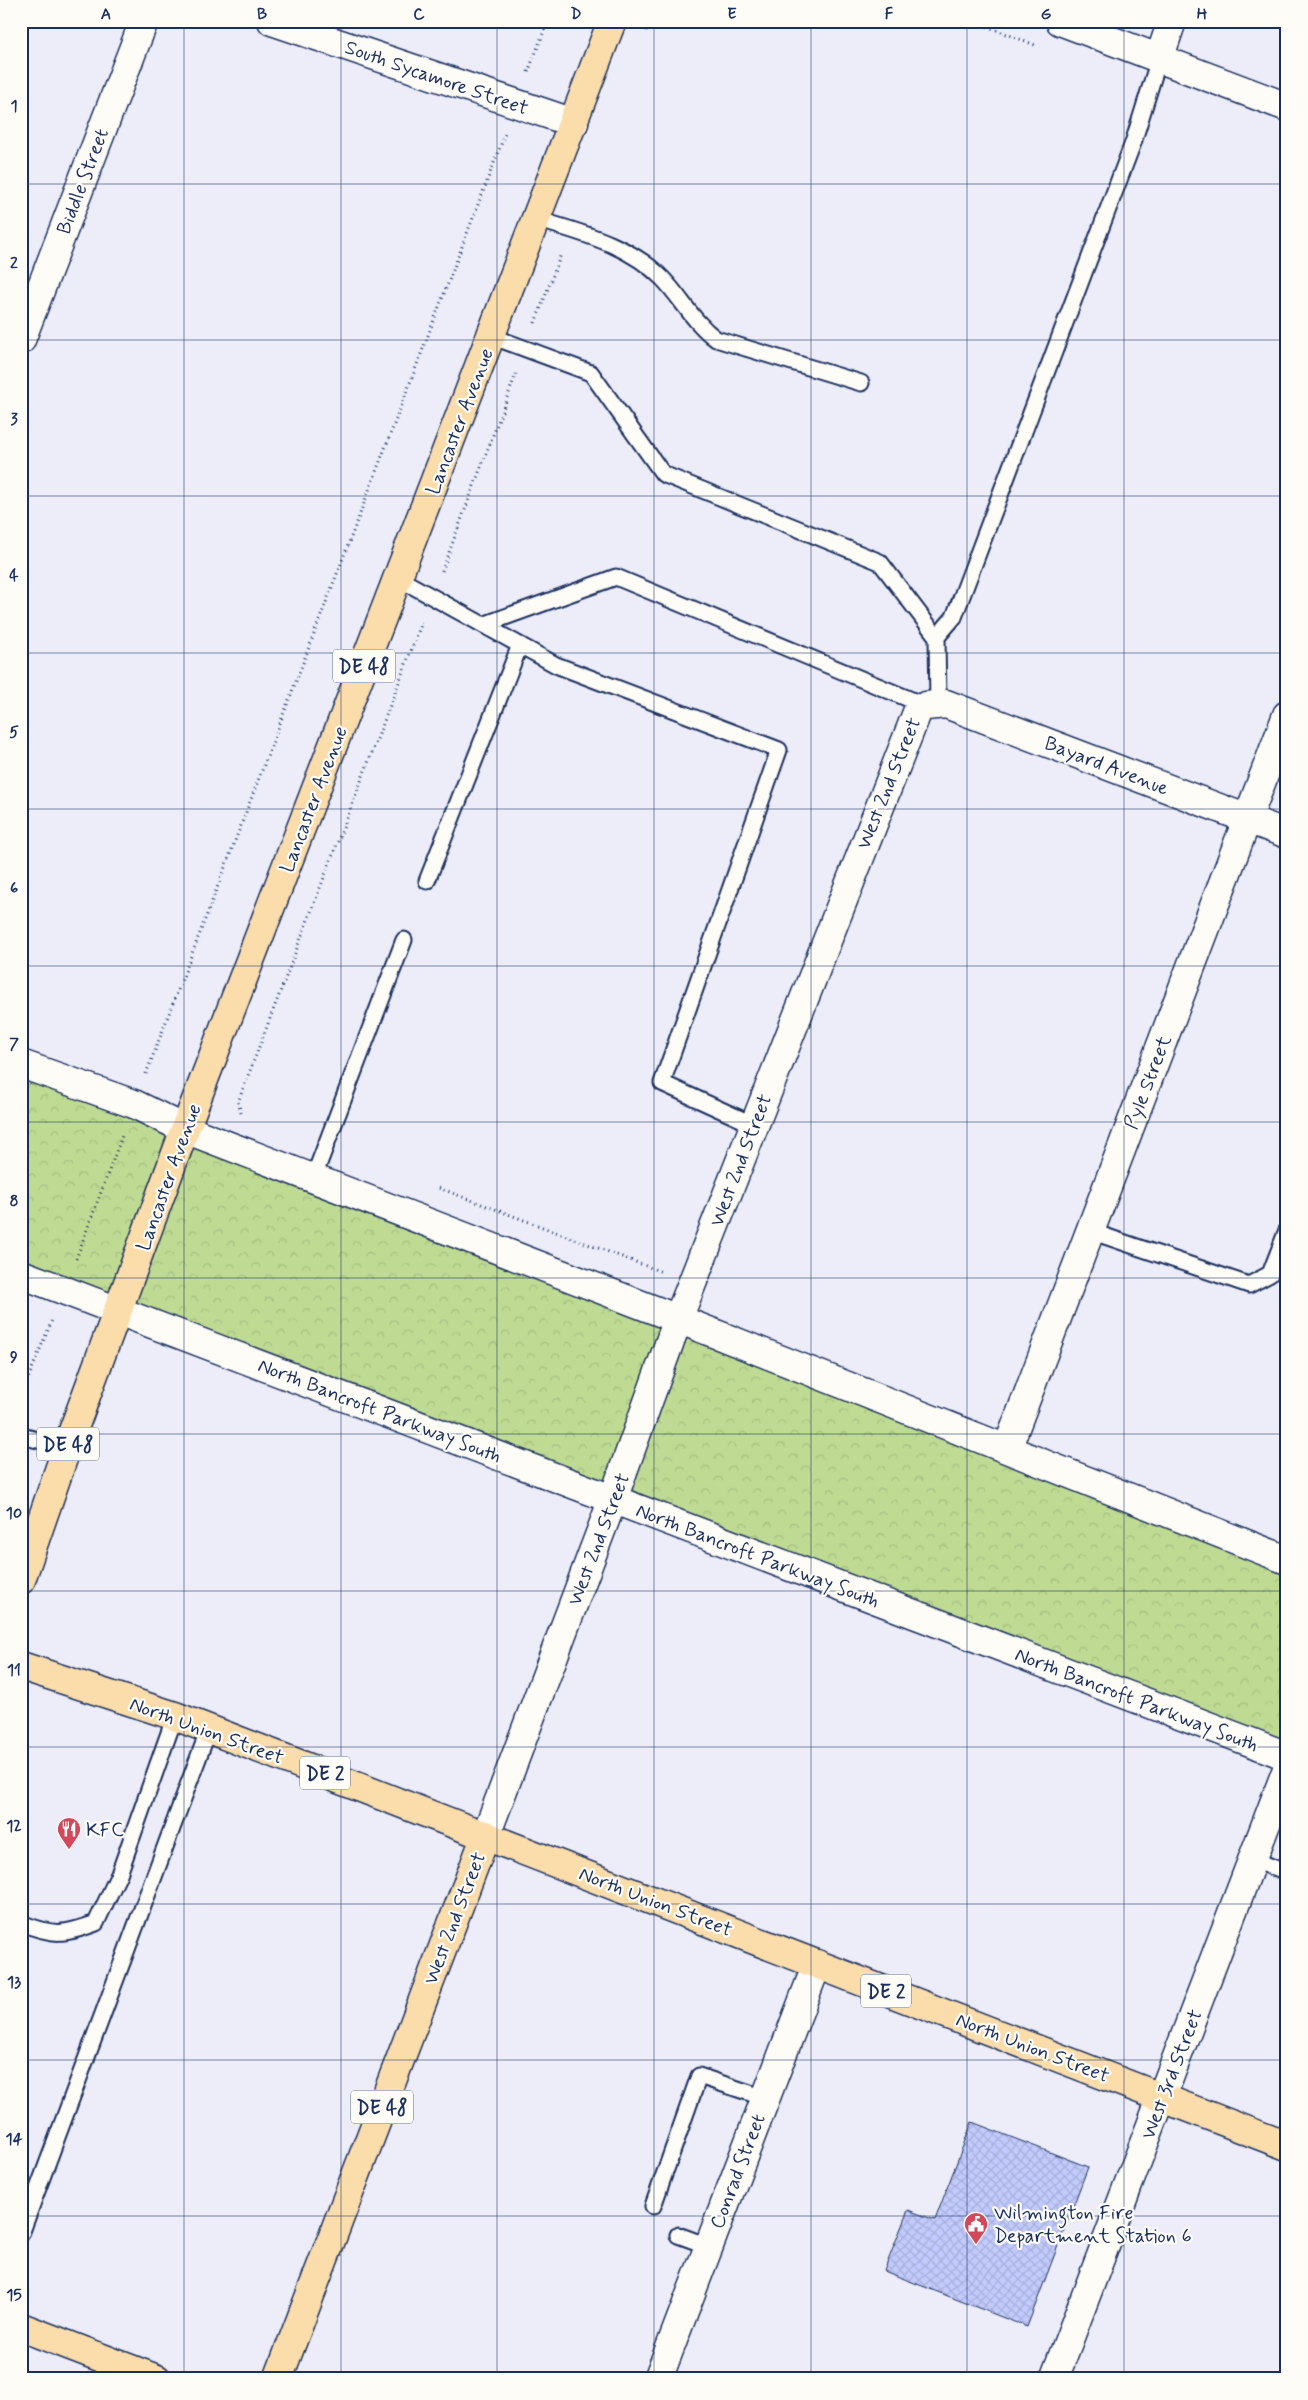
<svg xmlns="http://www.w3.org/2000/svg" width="1308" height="2400" font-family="Mynerve,sans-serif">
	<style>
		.forest { fill: url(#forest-crowns); stroke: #6d8578 }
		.building { fill: url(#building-cross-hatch); stroke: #1b2f5e }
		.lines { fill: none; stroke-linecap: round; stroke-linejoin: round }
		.lane-casing { stroke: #1b2f5e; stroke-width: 19 }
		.street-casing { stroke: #1b2f5e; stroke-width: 31 }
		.primary-casing { stroke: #1b2f5e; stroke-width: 31 }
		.path { stroke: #1b2f5e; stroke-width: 3; stroke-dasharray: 1 4; stroke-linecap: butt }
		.lane { stroke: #fdfcf7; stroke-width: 15 }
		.street { stroke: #fdfcf7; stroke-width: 28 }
		.primary { stroke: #fbddab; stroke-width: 28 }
		.grid { fill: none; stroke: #1b2f5e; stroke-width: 1; stroke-opacity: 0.55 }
		.labels { text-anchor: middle; stroke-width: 4.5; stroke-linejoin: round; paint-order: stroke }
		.shield { fill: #fdfcf7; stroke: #5f6c8c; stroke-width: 1 }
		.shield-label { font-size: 19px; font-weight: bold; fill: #1b2f5e }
		.street-label { font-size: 20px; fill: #1b2f5e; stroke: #fdfcf7 }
		.poi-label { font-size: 20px; fill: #1b2f5e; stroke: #fdfcf7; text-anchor: start }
		.neatline { fill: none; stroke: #1b2f5e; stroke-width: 2 }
		.grid-label { font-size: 16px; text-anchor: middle; font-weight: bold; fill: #1b2f5e }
	</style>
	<defs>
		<pattern id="forest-crowns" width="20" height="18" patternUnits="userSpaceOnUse" patternTransform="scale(1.25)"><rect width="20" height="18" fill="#bfdb93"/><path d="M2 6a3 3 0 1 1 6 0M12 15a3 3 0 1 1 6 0" fill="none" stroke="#a4bc81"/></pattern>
		<pattern id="building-cross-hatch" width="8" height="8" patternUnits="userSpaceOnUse" patternTransform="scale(1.25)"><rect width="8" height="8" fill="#c3cbfd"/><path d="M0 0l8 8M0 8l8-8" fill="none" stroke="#a7afdb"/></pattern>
	</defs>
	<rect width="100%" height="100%" fill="#ecedf9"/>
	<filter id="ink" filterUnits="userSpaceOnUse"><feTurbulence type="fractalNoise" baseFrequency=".02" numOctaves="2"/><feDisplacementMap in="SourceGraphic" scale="10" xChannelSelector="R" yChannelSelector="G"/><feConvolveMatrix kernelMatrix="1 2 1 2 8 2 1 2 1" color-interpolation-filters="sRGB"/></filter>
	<g filter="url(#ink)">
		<!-- forest -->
		<path class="forest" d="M21 1064 1287 1560V1756L21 1274Z"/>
		<!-- building -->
		<path class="building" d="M972 2122 1088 2167 1027 2327 884 2271 908 2210 935 2220Z"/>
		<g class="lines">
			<!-- lane casing -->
			<g class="lane-casing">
				<path id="lane" d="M536 219C581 233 629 244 663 279 682 299 694 323 716 339L861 383
					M491 336 591 373 663 474 880 562 937 637 938 703
					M398 578 556 665 779 750 662 1083 754 1125
					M483 625 616 577 926 706
					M937 637 954 617 1133 143 1159 59
					M427 881 520 645
					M313 1179 404 940
					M1090 1231 1249 1285 1270 1274 1287 1230
					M21 1436 67 1447
					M1252 1859 1287 1873
					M21 1923C54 1936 64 1935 96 1923L119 1874 175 1716
					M653 2206 699 2076 765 2098
					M21 2234 209 1729
					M678 2235 708 2246"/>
			</g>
			<!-- street casing -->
			<g class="street-casing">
				<path id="street" d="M272 21 574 123
					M1060 21 1287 107
					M1159 59 1172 21
					M21 340 144 21
					M21 1064 134 1104 185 1129 678 1319 1287 1560
					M21 1274 1287 1756
					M1007 1449 1287 715
					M486 1835 613 1499 678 1319 918 710 926 706 946 704 1287 834
					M658 2379 817 1964
					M1054 2379 1287 1769"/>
			</g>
			<!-- primary casing -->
			<g class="primary-casing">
				<path id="primary" d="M21 1580 67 1447 185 1129 612 21
					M21 1666 175 1716 1287 2146
					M21 2327 157 2379
					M278 2379 486 1835"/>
			</g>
			<!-- path -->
			<path class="path" d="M973 21 1035 45
				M646 31 650 21
				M528 72 548 21
				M535 323 561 254
				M442 571 516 374
				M146 1074 505 134
				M241 1113 238 1102 422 622
				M439 1188 662 1272
				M76 1259 122 1136
				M21 1396 52 1320"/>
			<!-- lane -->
			<use href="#lane" class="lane"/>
			<!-- street -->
			<use href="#street" class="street"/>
			<!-- primary -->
			<use href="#primary" class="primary"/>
		</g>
	</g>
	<!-- grid -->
	<path class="grid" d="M184 21V2379M341 21V2379M497 21V2379M654 21V2379M811 21V2379M967 21V2379M1124 21V2379M21 184H1287M21 340H1287M21 496H1287M21 653H1287M21 809H1287M21 966H1287M21 1122H1287M21 1278H1287M21 1434H1287M21 1591H1287M21 1747H1287M21 1904H1287M21 2060H1287M21 2216H1287"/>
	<!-- icons -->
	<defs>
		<g id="restaurant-pin" transform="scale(1.25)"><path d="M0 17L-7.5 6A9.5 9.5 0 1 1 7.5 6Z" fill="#d1495b" stroke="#fdfcf7"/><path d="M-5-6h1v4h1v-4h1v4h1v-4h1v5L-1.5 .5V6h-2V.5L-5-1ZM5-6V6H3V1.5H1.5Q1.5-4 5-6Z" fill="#fff"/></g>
		<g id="civic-pin" transform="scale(1.25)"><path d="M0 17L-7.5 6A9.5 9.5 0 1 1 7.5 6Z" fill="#d1495b" stroke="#fdfcf7"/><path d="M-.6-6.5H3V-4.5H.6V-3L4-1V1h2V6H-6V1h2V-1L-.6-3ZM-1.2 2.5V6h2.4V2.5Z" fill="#fff"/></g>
	</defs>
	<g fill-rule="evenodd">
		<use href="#restaurant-pin" x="69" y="1829"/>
		<use href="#civic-pin" x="976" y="2224"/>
	</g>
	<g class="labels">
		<!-- shield labels -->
		<g class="shield">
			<rect x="333" y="649.5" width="62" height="33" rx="4"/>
			<rect x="37" y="1427.5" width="62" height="33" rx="4"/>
			<rect x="300" y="1756.5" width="50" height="33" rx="4"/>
			<rect x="861" y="1974.5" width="50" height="33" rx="4"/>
			<rect x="351" y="2090.5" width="62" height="33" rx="4"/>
		</g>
		<g class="shield-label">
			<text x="364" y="673">DE 48</text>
			<text x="68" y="1451">DE 48</text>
			<text x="325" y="1780">DE 2</text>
			<text x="886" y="1998">DE 2</text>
			<text x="382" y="2114">DE 48</text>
		</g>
		<!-- street labels -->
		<g class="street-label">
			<text transform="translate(437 77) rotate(19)" y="7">South Sycamore Street</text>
			<text transform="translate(82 181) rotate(-69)" y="7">Biddle Street</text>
			<text transform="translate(459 421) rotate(-69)" y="7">Lancaster Avenue</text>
			<text transform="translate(1107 765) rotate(21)" y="7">Bayard Avenue</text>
			<text transform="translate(888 783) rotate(-68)" y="7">West 2nd Street</text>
			<text transform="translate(313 799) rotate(-69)" y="7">Lancaster Avenue</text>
			<text transform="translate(1147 1082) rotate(-69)" y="7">Pyle Street</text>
			<text transform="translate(740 1160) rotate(-69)" y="7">West 2nd Street</text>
			<text transform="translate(168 1177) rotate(-70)" y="7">Lancaster Avenue</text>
			<text transform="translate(380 1410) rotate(21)" y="7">North Bancroft Parkway South</text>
			<text transform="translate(598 1539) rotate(-69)" y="7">West 2nd Street</text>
			<text transform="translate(758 1555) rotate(21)" y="7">North Bancroft Parkway South</text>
			<text transform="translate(1137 1699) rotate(21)" y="7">North Bancroft Parkway South</text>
			<text transform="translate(207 1730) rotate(20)" y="7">North Union Street</text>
			<text transform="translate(656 1901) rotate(21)" y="7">North Union Street</text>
			<text transform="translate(454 1918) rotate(-69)" y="7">West 2nd Street</text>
			<text transform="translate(1033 2047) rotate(21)" y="7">North Union Street</text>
			<text transform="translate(1171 2074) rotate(-69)" y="7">West 3rd Street</text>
			<text transform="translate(737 2171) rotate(-69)" y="7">Conrad Street</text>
		</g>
		<!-- poi labels -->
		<g class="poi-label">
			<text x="86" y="1836">KFC</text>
			<text x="994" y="2219">Wilmington Fire<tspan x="994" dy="23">Department Station 6</tspan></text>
		</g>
	</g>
	<!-- margin -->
	<rect width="1308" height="2400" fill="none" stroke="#fdfcf7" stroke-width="55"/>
	<rect x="28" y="28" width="1252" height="2344" class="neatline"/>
	<g class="grid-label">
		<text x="106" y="19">A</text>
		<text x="262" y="19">B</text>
		<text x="419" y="19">C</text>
		<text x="576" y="19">D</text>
		<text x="732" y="19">E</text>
		<text x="889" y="19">F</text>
		<text x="1046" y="19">G</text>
		<text x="1202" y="19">H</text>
		<text x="14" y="111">1</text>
		<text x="14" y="268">2</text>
		<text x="14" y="424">3</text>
		<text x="14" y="580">4</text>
		<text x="14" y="737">5</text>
		<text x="14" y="893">6</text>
		<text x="14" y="1049">7</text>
		<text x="14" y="1206">8</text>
		<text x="14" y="1362">9</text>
		<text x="14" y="1518">10</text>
		<text x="14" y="1675">11</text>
		<text x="14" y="1831">12</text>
		<text x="14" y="1987">13</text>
		<text x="14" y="2144">14</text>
		<text x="14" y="2300">15</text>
	</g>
</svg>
